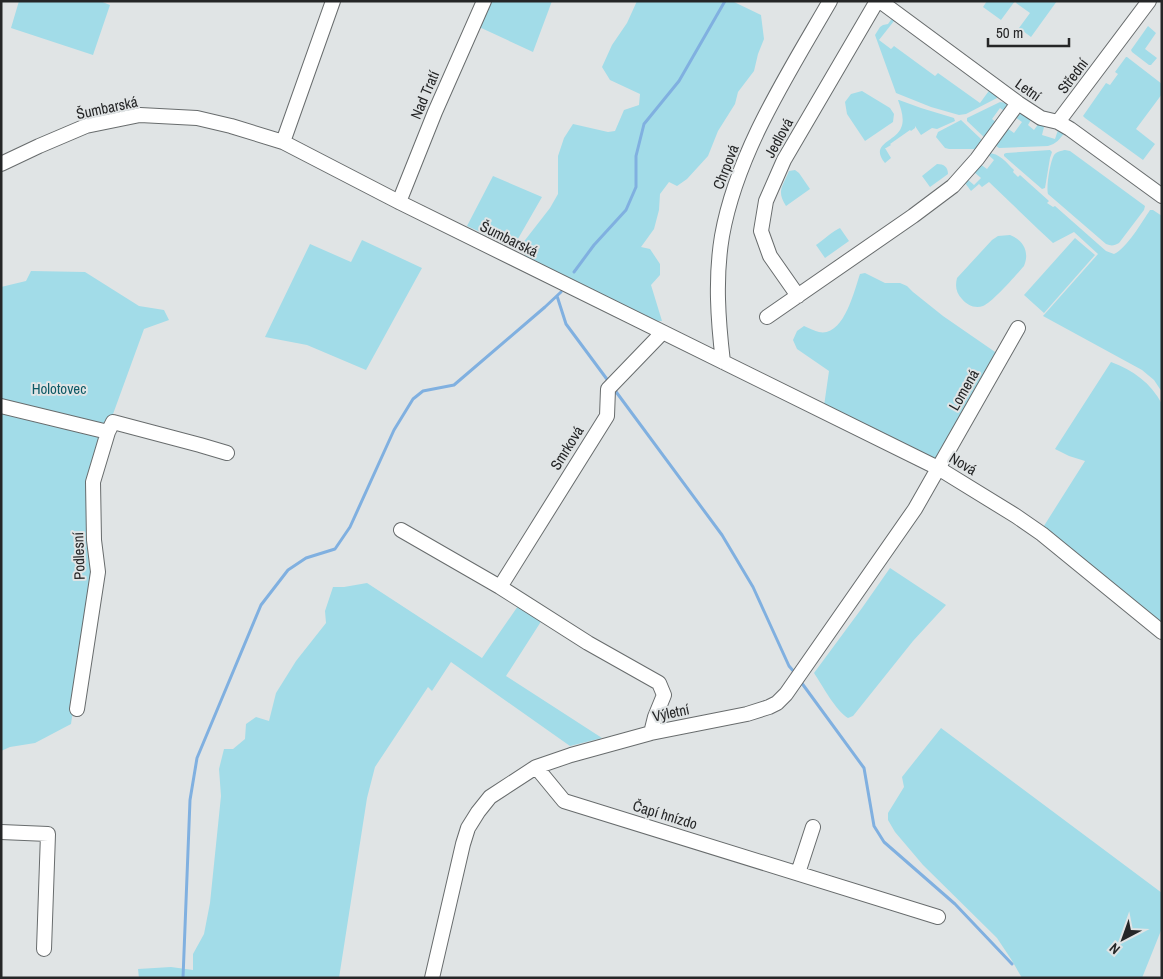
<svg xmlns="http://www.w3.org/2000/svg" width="1163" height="979" font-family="'Archivo Narrow',sans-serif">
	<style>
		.green { fill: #a2dce8 }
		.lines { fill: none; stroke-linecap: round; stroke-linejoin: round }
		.stream { stroke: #80b0e0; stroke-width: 3 }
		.minor-casing { stroke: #686c6d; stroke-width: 16 }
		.minor { stroke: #fff; stroke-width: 14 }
		.labels { text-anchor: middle; stroke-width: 4; stroke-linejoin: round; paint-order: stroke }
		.street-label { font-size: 15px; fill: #252627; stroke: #e0e4e5 }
		.park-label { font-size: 15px; fill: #0c5965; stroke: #e0e4e5 }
	</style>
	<rect width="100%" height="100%" fill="#e0e4e5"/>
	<!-- green -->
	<path class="green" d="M19 1H100L110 5 93 55 11 28Z
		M488 1H552L533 52 477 26Z
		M637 1H732L761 15 764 39 758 54 754 71 738 92 735 104 718 131 708 156 687 179 677 186 669 182 660 194 659 210 654 229 641 247 650 249 660 264V275L651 285 662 321H652L529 260 522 251V244L550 208 558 194V156L564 138 573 124 608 132 615 131 624 110 639 105 640 94 610 80 602 67 612 45 627 23Z
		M987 1H1015L1001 20 983 7Z
		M1017 1H1057L1031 37 1019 28 1030 13 1016 3Z
		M893 17 894 18V21L879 40 891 49 894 46 935 76 938 73 980 103 991 88 997 96V98L966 114 959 115 931 107 896 93 875 35 880 27 883 25 888 24Z
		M1148 26 1156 33 1145 49 1157 58 1151 65H1149L1132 52 1131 50Z
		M1126 57H1127L1162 84V94L1136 129 1155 144 1143 160 1085 118 1083 116 1106 83 1110 85 1118 74 1115 72Z
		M862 91 890 108 894 114 893 122 865 141 847 114 845 102 851 94Z
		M898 100H899L921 108 954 118 955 121 937 129 932 128 921 135 915 126V128L911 131 910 130 890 144 891 145 886 148H885L891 158 885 163C869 144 895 142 901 128 905 119 901 109 898 100Z
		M1000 102 1007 103 1006 112 1000 108 992 119 997 123 986 139 967 121V118Z
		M1020 114 1025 115 1032 118 1028 125 1034 130 1039 123 1044 127 1042 135 1055 139 1058 130 1065 132C1060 139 1056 144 1048 146L999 148 992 143 1007 128 1014 133 1022 122 1015 117Z
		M961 120 981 139 982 145 976 149H949L945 148 936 137 938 132Z
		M1050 150 1052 152 1050 158 1045 188 1042 189 1004 156V154L1006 153Z
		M1065 150 1070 151 1145 206 1144 210 1119 243C1114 246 1111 246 1106 244L1048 194C1046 187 1050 162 1054 155 1057 151 1061 151 1065 150Z
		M986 153C999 152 1006 162 1014 170L1013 172 1018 177 1020 175 1049 201 1047 203 1053 207 1055 206 1106 251 1114 254C1127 248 1142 222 1150 210H1153L1162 216V392L1154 380 1142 370 1043 316 1098 254 1074 232 1053 243 1039 230 989 182 982 187 979 184 971 191 962 179H967L974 185 981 178 974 172 980 164 987 169 994 160Z
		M937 164C944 164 948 167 948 174L930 187 922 176Z
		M795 170 799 173 810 189 786 206C776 191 783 186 789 171Z
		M493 176 542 197 515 244 511 246 467 226Z
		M840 228 849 241 825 258 816 245C822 241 834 230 840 228Z
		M1010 235C1023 240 1030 252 1024 266 1016 275 993 302 983 306 975 309 967 305 962 299 956 293 955 286 957 278L992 240 998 236Z
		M1075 238 1095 255 1044 313 1024 295Z
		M362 240 422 268 366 370 307 345 265 337 310 244 351 262Z
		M31 271 85 272 139 306 164 310 169 320 144 329 93 469 86 499 93 573 71 724 35 743 10 747 1 751V287L26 281Z
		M865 273 885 283H900L907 286 913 292 943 316 998 354 935 462 824 406 829 371 797 349 793 340 797 331 804 326C809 328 815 331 819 332 844 337 854 291 860 274Z
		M1111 362C1133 370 1151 383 1162 404V627L1042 529 1085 461 1069 456 1055 449Z
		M890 568 946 605 913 641 853 716 848 718C836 711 822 685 814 673L862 608Z
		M367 583 482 658 518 606 542 620 506 676 602 738 570 746 451 662 432 691 428 687 375 767 367 798 339 978H139L138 969 171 967 193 970V954L204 934 210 903 221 796 219 769 224 749H233L245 739 246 724 256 717 269 721 276 693 296 661 326 623 325 611 333 587H344Z
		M941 728 1162 893V928L1142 978H1022L1011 959 997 938 923 865 895 832 888 820V813L904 787 902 777Z"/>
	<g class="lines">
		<!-- stream -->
		<path class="stream" d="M574 272 594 245 626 210 636 187V156L644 124 679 81 725 1
			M557 296 566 324 609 382
			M614 389 722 535 753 587 789 666 795 673
			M801 682 864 768 874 826 884 842 955 904 1012 964
			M183 978 190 800 197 758 261 605 288 570 306 558 335 549 350 527 394 430 413 399 423 391 454 385 545 307 561 292"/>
		<!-- minor casing -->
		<g class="minor-casing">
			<path id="minor" d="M880 1 1018 103 1041 118 1058 122 1070 129 1162 196
				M1058 122 1149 1
				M283 142 333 1
				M1 164 39 146 86 126 140 115 197 118 231 126 283 142 399 202 938 468 1016 516 1042 534 1162 632
				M399 202 435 112 484 1
				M798 296 770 256 761 231 766 201 784 160 877 1
				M767 317 913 216 953 186 977 159 1018 103
				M723 362C718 320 715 278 722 236 737 152 788 74 830 1
				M1 406 108 432 93 482 94 540 98 572 77 709
				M108 432 113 422 200 445 227 453
				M401 530 500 587 588 643 659 683 664 695 655 717 651 733
				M500 587 607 416 608 389 662 333
				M536 767 564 801 938 917
				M1 832 48 834 44 949
				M798 873 813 827
				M432 978 463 844 468 828 478 812 490 797 536 767 571 755 651 733 747 714 769 707 777 703 786 694 915 509 1018 328"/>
		</g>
		<!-- minor -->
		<use href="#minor" class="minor"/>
	</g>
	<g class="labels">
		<!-- street labels -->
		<g class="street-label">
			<text transform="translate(1073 76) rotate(-53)" y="5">Střední</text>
			<text transform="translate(1028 90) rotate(35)" y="5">Letní</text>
			<text transform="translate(425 95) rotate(-67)" y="5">Nad Tratí</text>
			<text transform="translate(107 108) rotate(-12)" y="5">Šumbarská</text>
			<text transform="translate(779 138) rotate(-61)" y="5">Jedlová</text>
			<text transform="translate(726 167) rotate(-69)" y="5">Chrpová</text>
			<text transform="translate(509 239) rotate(26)" y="5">Šumbarská</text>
			<text transform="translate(964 390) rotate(-60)" y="5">Lomená</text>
			<text transform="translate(567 448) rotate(-58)" y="5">Smrková</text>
			<text transform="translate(963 464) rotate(31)" y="5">Nová</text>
			<text transform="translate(79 556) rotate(-92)" y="5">Podlesní</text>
			<text transform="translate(671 713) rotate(-12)" y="5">Výletní</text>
			<text transform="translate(665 815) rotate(17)" y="5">Čapí hnízdo</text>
		</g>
		<!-- park labels -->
		<g class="park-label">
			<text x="59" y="394">Holotovec</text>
		</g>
	</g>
	<!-- border -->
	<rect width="1163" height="979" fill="none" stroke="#252627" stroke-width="5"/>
	<!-- north arrow -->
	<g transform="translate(1123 939) rotate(221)" stroke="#e0e4e5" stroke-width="4" paint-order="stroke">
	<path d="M0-4L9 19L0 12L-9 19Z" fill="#252627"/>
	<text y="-8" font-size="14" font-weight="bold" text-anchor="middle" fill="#252627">N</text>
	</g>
	<!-- scale -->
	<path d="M988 38v8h81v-8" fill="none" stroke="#252627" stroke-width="2.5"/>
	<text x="996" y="38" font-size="15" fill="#252627" stroke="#e0e4e5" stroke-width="4" paint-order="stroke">50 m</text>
</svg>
